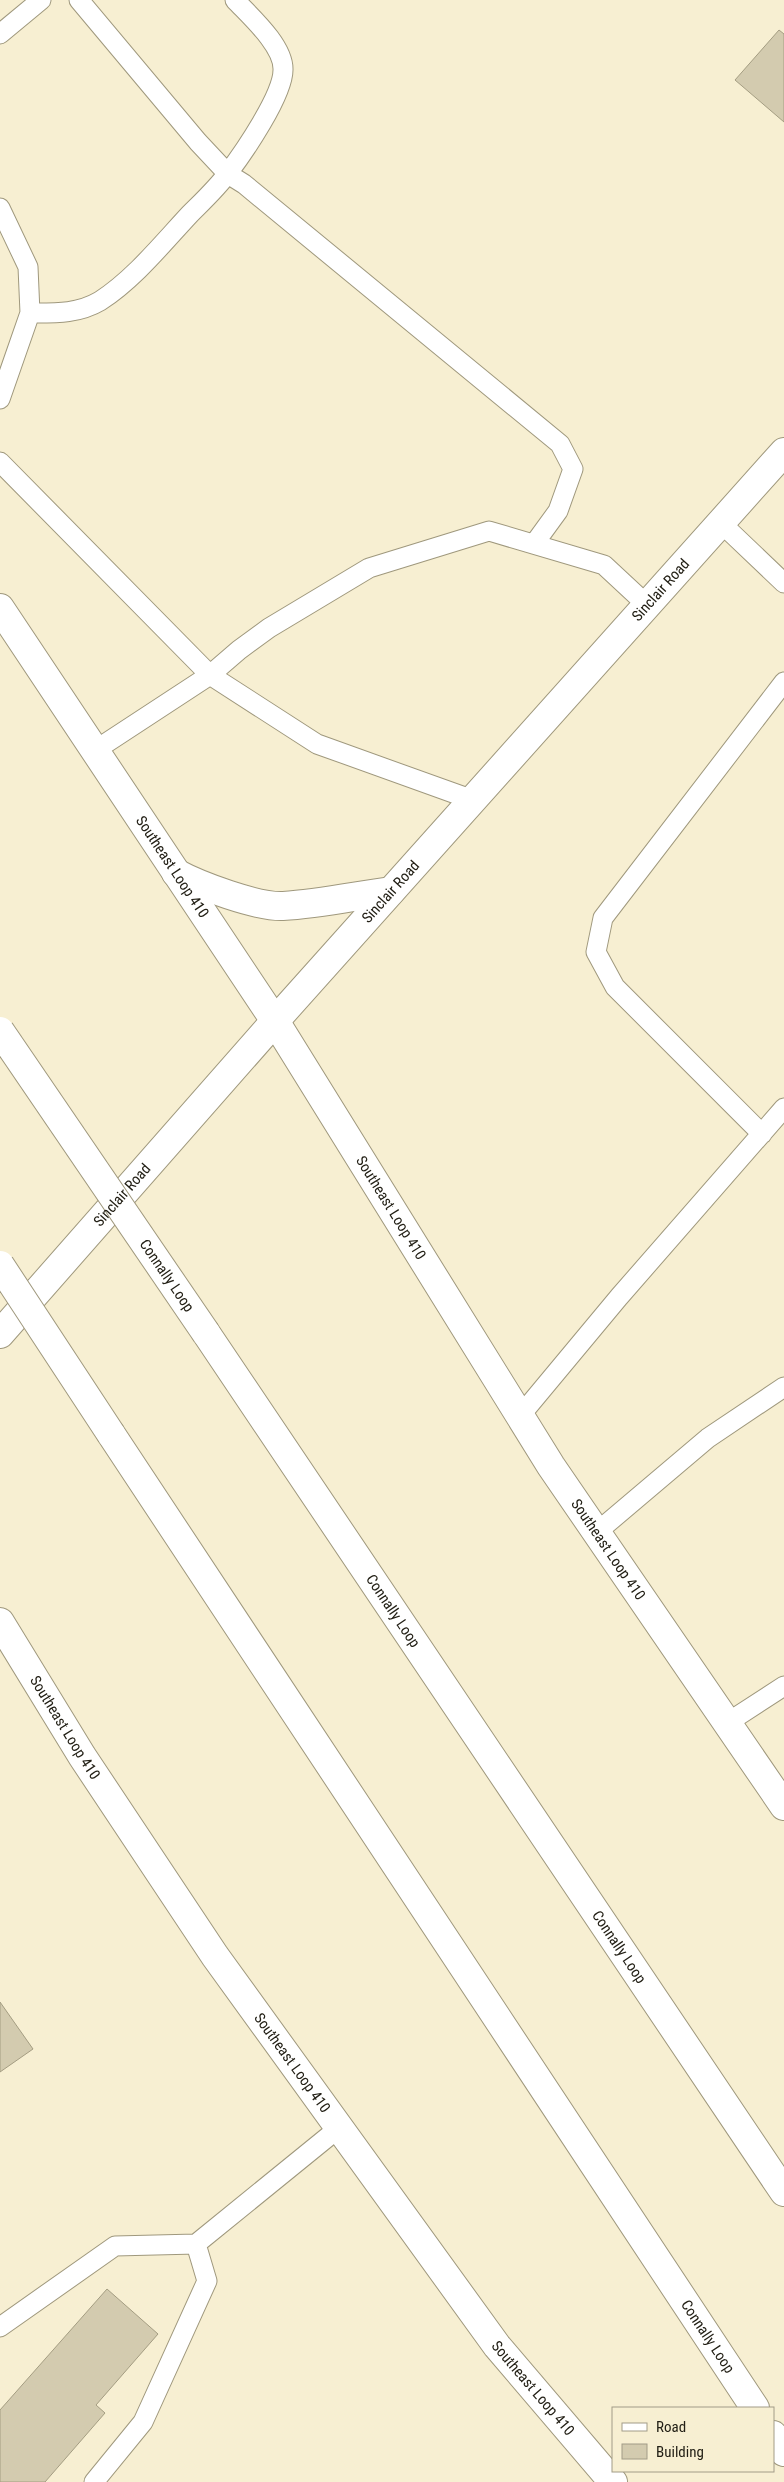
<svg xmlns="http://www.w3.org/2000/svg" width="784" height="2482" font-family="'Roboto Condensed',sans-serif">
	<style>
		.building { fill: #d3cbaf; stroke: #a49d82 }
		.lines { fill: none; stroke-linecap: round; stroke-linejoin: round }
		.lane-casing { stroke: #9f987d; stroke-width: 21 }
		.secondary-casing { stroke: #9f987d; stroke-width: 30 }
		.highway-casing { stroke: #9f987d; stroke-width: 30 }
		.lane { stroke: #fff; stroke-width: 19 }
		.secondary { stroke: #fff; stroke-width: 28 }
		.highway { stroke: #fff; stroke-width: 28 }
		.highway-bridge-casing { stroke: #9f987d; stroke-width: 30; stroke-linecap: butt }
		.highway-bridge { stroke: #fff; stroke-width: 28 }
		.labels { text-anchor: middle; stroke-width: 4.5; stroke-linejoin: round; paint-order: stroke }
		.street-label { font-size: 15px; fill: #232016; stroke: #f7efd2 }
	</style>
	<rect width="100%" height="100%" fill="#f7efd2"/>
	<!-- building -->
	<path class="building" d="M779 30 784 34V122L735 80Z
		M0 2002 33 2049 0 2072Z
		M107 2289 158 2334 96 2405 105 2413 45 2482H0V2410Z"/>
	<g class="lines">
		<!-- lane casing -->
		<g class="lane-casing">
			<path id="lane" d="M79 0 198 142 228 174 244 184 560 444 573 469 558 511 534 544
				M0 34 41 0
				M0 208 28 267 30 313 0 399
				M30 313C55 313 78 314 100 301 134 279 162 244 190 214 203 201 217 188 228 173 244 152 283 95 283 70 284 46 250 16 235 0
				M0 462 210 675 94 751
				M721 523 784 583
				M473 800 317 744 210 675 239 650 269 628 369 568 489 531 604 565 647 605
				M762 1134 615 987 596 952 603 918 784 682
				M520 1416 619 1297 784 1108
				M597 1532 708 1438 784 1387
				M727 1723 784 1686
				M0 2327 115 2246 196 2244 340 2127
				M94 2482 143 2422 207 2281 196 2244"/>
		</g>
		<!-- secondary casing -->
		<g class="secondary-casing">
			<g id="secondary">
				<path id="s1" d="M0 608 275 1021 551 1466 784 1806"/>
				<path d="M176 873C200 886 257 907 283 906 319 904 355 896 391 891"/>
				<path id="s2" d="M0 1334 275 1021 784 452"/>
				<path id="s3" d="M0 1622 82 1756 215 1956 497 2346 613 2482"/>
			</g>
		</g>
		<!-- highway casing -->
		<g class="highway-casing">
			<g id="highway">
				<path id="s4" d="M206 1333 784 2192"/>
				<path id="s5" d="M111 1434 755 2408"/>
				<path d="M773 2435 784 2452"/>
			</g>
		</g>
		<!-- lane -->
		<use href="#lane" class="lane"/>
		<!-- secondary -->
		<use href="#secondary" class="secondary"/>
		<!-- highway -->
		<use href="#highway" class="highway"/>
		<!-- highway-bridge casing -->
		<g class="highway-bridge-casing">
			<g id="highway-bridge">
				<path id="s6" d="M0 1031 206 1333"/>
				<path d="M0 1265 111 1434"/>
			</g>
		</g>
		<!-- highway-bridge -->
		<use href="#highway-bridge" class="highway-bridge"/>
	</g>
	<g class="labels">
		<!-- street labels -->
		<g class="street-label">
			<text dy="5" stroke="none"><textPath href="#s2" startOffset="995">Sinclair Road</textPath></text>
			<text dy="5" stroke="none"><textPath href="#s1" startOffset="311">Southeast Loop 410</textPath></text>
			<text dy="5" stroke="none"><textPath href="#s2" startOffset="590">Sinclair Road</textPath></text>
			<text dy="5" stroke="none"><textPath href="#s2" startOffset="185">Sinclair Road</textPath></text>
			<text dy="5" stroke="none"><textPath href="#s1" startOffset="716">Southeast Loop 410</textPath></text>
			<text dy="5" stroke="none"><textPath href="#s6" startOffset="296">Connally Loop</textPath></text>
			<text dy="5" stroke="none"><textPath href="#s1" startOffset="1121">Southeast Loop 410</textPath></text>
			<text dy="5" stroke="none"><textPath href="#s4" startOffset="335">Connally Loop</textPath></text>
			<text dy="5" stroke="none"><textPath href="#s3" startOffset="124">Southeast Loop 410</textPath></text>
			<text dy="5" stroke="none"><textPath href="#s4" startOffset="740">Connally Loop</textPath></text>
			<text dy="5" stroke="none"><textPath href="#s3" startOffset="529">Southeast Loop 410</textPath></text>
			<text dy="5" stroke="none"><textPath href="#s5" startOffset="1082">Connally Loop</textPath></text>
			<text dy="5" stroke="none"><textPath href="#s3" startOffset="934">Southeast Loop 410</textPath></text>
		</g>
	</g>
	<!-- legend -->
	<rect x="612" y="2407" width="162" height="65" fill="#f7efd2" stroke="#a29c87"/>
	<rect x="622" y="2423" width="25" height="8" fill="#ffffff" stroke="#a29c87"/>
	<text x="656" y="2432" font-size="15" fill="#232016">Road</text>
	<rect x="622" y="2444" width="25" height="15" fill="#d3cbaf" stroke="#a29c87"/>
	<text x="656" y="2457" font-size="15" fill="#232016">Building</text>
</svg>
